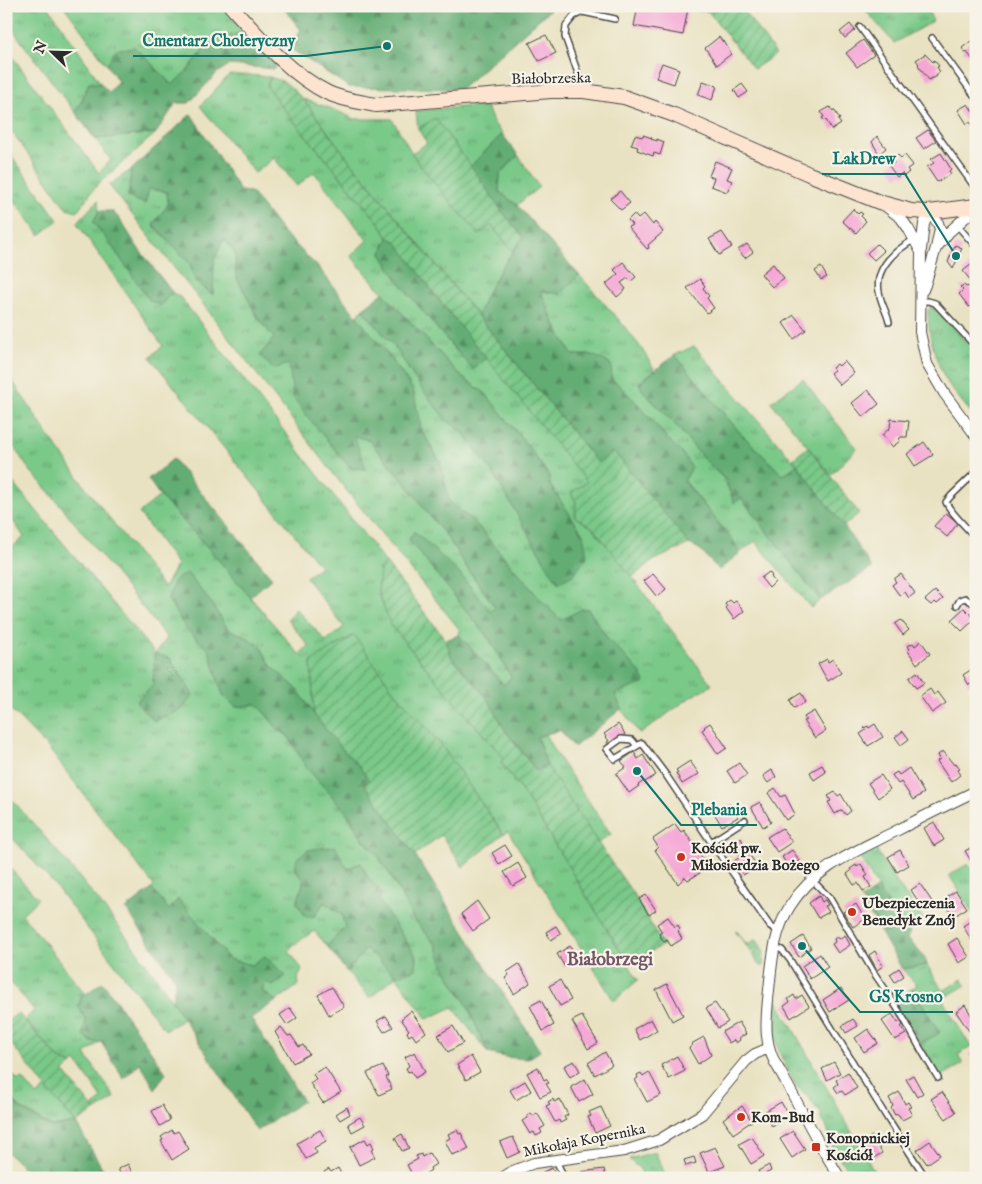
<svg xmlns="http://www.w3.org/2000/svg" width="982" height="1184" font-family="'IM FELL English',serif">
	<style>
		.grass { fill: url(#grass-tufts); stroke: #527a5a; fill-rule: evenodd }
		.forest { fill: url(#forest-firs); stroke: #476c50 }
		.garden { fill: url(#garden-furrows); stroke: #527a5a }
		.building { fill: #f5a6d6 }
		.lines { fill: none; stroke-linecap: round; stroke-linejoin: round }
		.lane-casing { stroke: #484642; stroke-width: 8 }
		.street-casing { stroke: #484642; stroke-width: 12 }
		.secondary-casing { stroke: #484642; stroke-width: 16 }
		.lane { stroke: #fff; stroke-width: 5 }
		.street { stroke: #fff; stroke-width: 10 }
		.secondary { stroke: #fde4d0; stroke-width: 14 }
		.poi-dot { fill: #c8321e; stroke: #f7f3e8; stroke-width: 2 }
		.labels { text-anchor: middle; stroke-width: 4.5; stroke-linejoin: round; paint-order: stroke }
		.street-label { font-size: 15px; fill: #2b2b2b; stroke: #f7f3e8 }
		.poi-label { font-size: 15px; font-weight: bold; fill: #2b2b2b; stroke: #f7f3e8; text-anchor: start }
		.quarter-label { font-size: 18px; font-weight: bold; fill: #725667; stroke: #f7f3e8 }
		.leader { fill: none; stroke: #0f766e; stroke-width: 2 }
		.callout-dot { fill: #0f766e; stroke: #f7f3e8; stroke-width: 2 }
		.callout-label { font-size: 16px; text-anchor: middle; font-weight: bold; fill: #0f766e; stroke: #f7f3e8; stroke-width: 4.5; stroke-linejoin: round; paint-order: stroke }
	</style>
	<defs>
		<pattern id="grass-tufts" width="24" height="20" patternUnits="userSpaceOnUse" patternTransform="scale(1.25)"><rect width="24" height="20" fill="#7ac989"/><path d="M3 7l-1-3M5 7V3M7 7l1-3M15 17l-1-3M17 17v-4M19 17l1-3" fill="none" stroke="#64a370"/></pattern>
		<pattern id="forest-firs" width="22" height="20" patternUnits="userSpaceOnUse" patternTransform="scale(1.25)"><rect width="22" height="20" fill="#63ad75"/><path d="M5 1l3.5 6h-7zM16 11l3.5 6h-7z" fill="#528d60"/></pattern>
		<pattern id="garden-furrows" width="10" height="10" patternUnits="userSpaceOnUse" patternTransform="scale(1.25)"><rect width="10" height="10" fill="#7ac989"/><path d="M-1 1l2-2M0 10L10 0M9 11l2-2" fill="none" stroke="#64a370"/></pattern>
	</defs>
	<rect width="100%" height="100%" fill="#f7f3e8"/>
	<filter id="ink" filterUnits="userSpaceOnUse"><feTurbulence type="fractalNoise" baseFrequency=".02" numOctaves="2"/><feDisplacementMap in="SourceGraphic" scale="10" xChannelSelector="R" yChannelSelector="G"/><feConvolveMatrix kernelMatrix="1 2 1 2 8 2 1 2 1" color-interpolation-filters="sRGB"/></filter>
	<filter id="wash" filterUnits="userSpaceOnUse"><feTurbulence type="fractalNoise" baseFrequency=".0096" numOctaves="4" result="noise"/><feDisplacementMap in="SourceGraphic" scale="20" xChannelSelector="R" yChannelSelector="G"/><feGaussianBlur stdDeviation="1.12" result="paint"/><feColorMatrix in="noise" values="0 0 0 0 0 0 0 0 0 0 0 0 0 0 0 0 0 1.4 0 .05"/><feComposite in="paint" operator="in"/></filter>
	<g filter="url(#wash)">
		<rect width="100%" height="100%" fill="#e9e2c2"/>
		<!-- grass -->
		<path class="grass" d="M6 6H48L101 84 89 83 82 100 75 112 21 41 6 19Z
			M64 6H224L256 42 212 39 188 70 172 85 148 60 134 47 115 50 107 65Z
			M862 6H926L933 21 894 43Z
			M6 48 99 173 111 160 95 139 156 133 97 185 77 211 66 208 6 123Z
			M229 75H249L270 77 267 86 278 102 380 224 388 238 381 253C409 293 438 333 473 369L487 357 588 482 576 502 575 517 592 527 632 577 712 685 692 696 640 734 621 709 615 694 645 682 639 671 607 638 588 609H582L561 621 540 599 476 524 449 501 440 462 421 429 413 390 391 358 357 317 362 309 397 350 421 388 446 419 462 431 491 470 583 534 550 485 549 475 527 445 485 393 463 378 383 293 351 256 367 240 314 172 297 186 274 158 255 173 200 106Z
			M303 99 330 108 355 119H392L418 163 479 234 491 225 513 251 501 269 485 297 478 316 342 151Z
			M486 105 493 122 502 134 471 166 435 119 418 129 416 111Z
			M6 148 58 220 40 235 6 189Z
			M518 155 539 187 517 205 499 192 500 174Z
			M131 170 128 197 149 189 167 192 168 205 153 225 190 264 195 281 213 294 214 260 224 238 235 253 236 276 257 316 274 338 261 355 289 363 354 435 369 440 415 495 429 515 448 538 469 571 495 607 491 613 459 573 414 532 453 594 490 640 511 677 504 685 459 635 460 630 346 490 213 317 109 185Z
			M98 200 99 211 93 222 161 305 172 292 181 298 386 563 380 569 390 624 452 699 504 758 501 762 526 797 638 980 614 1001 508 831 503 834 441 745 393 690 354 635 311 662 314 714 297 689 271 666 261 647 245 636 228 629 208 599 186 628 209 650 215 668 236 707 257 704 277 728 289 737 306 767 347 813 362 838 376 853 391 876 413 918 436 945 443 965 467 1005 488 1053 453 1007 427 1019 396 976 370 998 347 972 366 949 396 976 417 957 379 901 382 893 367 876 360 864 347 869H295L304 880 297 903 306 917 315 916 324 902 342 915 345 927 327 946 314 931 292 946 289 951 302 969 298 978 299 985 276 1001 262 991 266 981 252 965 229 959 178 900 169 911 152 889 154 886 49 749 6 705V546L9 550 24 537 6 510V474L155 654 167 638 62 507 28 468 6 435V371L46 432 83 484 164 588 177 564 139 513 160 496 209 549 299 654 309 646 287 619 296 609 326 641 344 627 306 578 320 566 150 357 163 346 77 223ZM155 654 154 721 137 702 153 684Z
			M579 275 619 320 639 345 655 370 639 383 643 391 674 423 705 460 725 480 734 503 741 497 820 600 811 608 755 541 740 553 734 542 684 480 682 453 666 437 638 404 623 389 611 379 592 355H572L553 321 540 291 560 293Z
			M931 307 936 308 940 311 976 353V419C967 407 951 390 945 378 934 357 928 333 928 310Z
			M694 346 797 465 783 475 741 434 675 355Z
			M803 379 827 411 857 448 831 475 771 402Z
			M545 734 554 751 611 834 598 843 547 766 537 737Z
			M6 793C70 864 132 938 184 1019L165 1030 54 884 6 831Z
			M876 849 892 876 924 920C917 925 912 930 904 928 902 921 896 910 889 907L887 901 880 894V890L878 888 860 858Z
			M6 864 38 899 22 914 84 992 78 1006 86 1020 92 1042H100L85 1054 115 1098 95 1111 93 1107 102 1098 76 1061 72 1064 58 1058 25 1020 34 1010 6 977Z
			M968 864 976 876V918L949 875Z
			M736 930 747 945 756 939 764 951 763 966H760L752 954 758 950 756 948 751 952 735 931Z
			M927 965 943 991 962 979 966 985 942 999 971 1047 958 1055 963 1064 940 1077 920 1044 939 1032 913 988 917 985 902 969Z
			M777 1001 878 1178H852L832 1146 827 1127 820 1117 822 1116 818 1108H816L810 1099 796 1086 780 1054 775 1036V1021Z
			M6 1066 17 1080 23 1079 37 1096 46 1088 76 1123 52 1127 19 1107 6 1092Z
			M655 1152 667 1178H644L640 1169 629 1159Z"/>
		<!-- forest -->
		<path class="forest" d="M282 6H554L461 89 349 87 288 47 301 30Z
			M241 33 256 42 278 63 274 69 229 65 218 72 189 103H176L156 133 95 139 75 112 82 100 89 83 101 84 109 92 118 81 107 65 115 50 134 47 148 60 172 85 188 70 212 39Z
			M191 114 240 191 251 192 280 229 319 268 357 317 391 358 413 390 421 429 440 462 449 501 476 524 540 599 561 620 582 609H588L607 638 639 671 645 683 615 694 621 709 574 747 560 730 537 737 547 766 537 771 505 730 488 699 451 657 446 640 459 635 504 685 511 677 490 640 409 540 414 531 459 573 491 612 495 607 469 571 448 538 429 515 415 495 369 440 354 436 366 469 350 468 307 416 293 397 289 364 273 369 260 355 274 338 257 316 236 276 235 253 224 239 214 260 213 295 195 281 190 264 153 224 168 205 167 192 149 189 145 204 128 197 131 170Z
			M502 134 518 155 500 174 499 192 517 205 579 275 560 294 541 291 553 321 572 355H592L611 364 612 379 623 389 638 404 666 437 682 453 692 468 684 481 734 542 740 553 719 570 698 548 689 544 614 452 598 463 478 316 485 297 501 269 523 237 501 210 471 166Z
			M99 211H112L119 218 138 248 172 292 161 305 150 301 111 245 93 222Z
			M388 238 396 240 440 301 487 357 473 369C459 354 445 338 432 322 413 300 395 278 381 253Z
			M383 293 463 378 485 393 527 445 549 476 550 485 583 534 587 557 573 575 558 583 541 555 491 470 462 431 446 420 421 388 397 350 362 309Z
			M675 355 741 434 783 475 797 465 844 526 872 568 820 600 741 498 734 503 725 479 705 460 674 423 643 391 639 383Z
			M173 459 272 578 250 597 209 549 160 496 148 479Z
			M187 573 208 599 228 629 245 636 261 647 271 666 297 689 314 714 336 742 360 767 369 780 365 785 415 855 540 1051 528 1059 505 1057 488 1053 467 1005 443 965 436 945 413 918 391 876 376 853 362 838 347 813 306 767 289 737 277 728 257 704 236 707 223 695 209 650 186 629 168 600 175 580Z
			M155 654 170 658 193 695 181 710 154 721 136 702 153 684Z
			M335 846 347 868 361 863 367 876 382 893 379 901 417 957 416 969 396 976 366 949 347 972 327 946 345 927 342 915 324 902 315 916 306 917 297 903 304 880 295 869 297 858 308 850Z
			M878 888 880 890V894L887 901 889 907C896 910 902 921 904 927L908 929 910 932 907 938 925 958 927 965 902 969 861 899Z
			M152 889 169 910 178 899 229 959 252 965 265 956 286 976 273 986 266 982 262 991 276 1001 251 1018 303 1101 257 1131 172 1001 176 980 126 909Z
			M102 982 112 995 166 1073 155 1089 140 1063 124 1079 101 1042H92L83 1036 86 1020 78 1006 84 992 86 994Z
			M913 988 939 1033 920 1044 893 1000Z
			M6 1092 19 1108 51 1127 76 1123 108 1178H33L6 1151Z"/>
		<!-- garden -->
		<path class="garden" d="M694 6H740L776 54 754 69 708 11H697Z
			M270 77 285 82 303 99 342 151 598 463 614 452 689 544 653 561 632 577 592 527 575 517 576 502 571 493 587 482 440 301 396 241 388 238 380 224 278 102 267 86Z
			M435 118 471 166 501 210 523 237 513 251 491 225 479 235 418 163 412 153 427 143 418 129Z
			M808 447 859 513 844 526 793 459Z
			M386 563 446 640 451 657 488 699 505 730 536 771 547 766 598 843 634 895 663 945 628 964 526 797 501 762 504 758 452 699 390 624 378 592 380 569Z
			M354 635 393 690 441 745 503 834 463 867 441 835 415 855 365 785 369 780 360 767 336 742 314 714 311 662Z
			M18 1013 58 1058 72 1064 64 1072 95 1111 76 1123 46 1088 6 1037V1022Z"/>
		<g id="blocks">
			<!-- building -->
			<path class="building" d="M638 6H687L688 8 683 35 634 26Z
				M850 24 855 30 845 38 840 32Z
				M546 35 556 53 539 61 529 43Z
				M719 37 723 42 724 41 731 54 717 65 705 48Z
				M975 38 976 40V64L967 52 965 53 962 48Z
				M863 40 874 55 857 67 846 53Z
				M925 54 933 62 934 60 939 66 937 67 940 72 937 74V76L934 78H932L929 80 918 65 919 64 916 60Z
				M662 63 679 69 674 84 656 78Z
				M703 81 717 86 712 100 698 95Z
				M742 84 748 92 739 98 734 90Z
				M968 104 976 116V126L974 127 970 122 967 124 958 110Z
				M830 107 833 111 834 110 840 119 838 120 841 124 832 130 826 120 825 121 822 118 824 117 821 112Z
				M928 130 936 141 924 149 916 138Z
				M635 135 642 137 643 135 652 138 651 139 657 141V139L664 142 660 155 654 153 653 156 637 150 638 147 631 145Z
				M877 136 886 148 879 154 872 142Z
				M941 153 951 169 949 171 951 174 937 182 927 167 934 163 931 159Z
				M898 155 901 158 905 155 913 165 907 169 909 172 904 176 902 173 897 177 889 166 894 163 892 159Z
				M715 161 732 168 727 179 732 181 727 192 711 186 714 178 709 176Z
				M620 191 630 203 621 210 610 199Z
				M853 209 858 214 860 212 863 214 861 216 866 221 856 233 842 221Z
				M634 214 638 219 644 214 653 225 655 222 663 232 648 245 649 248 647 249 628 227 632 225 628 220Z
				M722 232 732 247 719 255 709 239Z
				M747 244 753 252 745 258 738 250Z
				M877 244 884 251 874 260 867 253Z
				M955 245 962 248 953 269 948 262Z
				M976 261V287L963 271Z
				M623 262 636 277 631 281 628 278 621 283 626 289 617 297 606 284 618 274 614 270Z
				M773 264 784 278 772 287 761 274Z
				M821 267 827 277 821 280 815 271Z
				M700 279 705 286 703 288 709 296 707 298 714 308 707 313 687 288Z
				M964 285 966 287 968 286 972 291 976 288V302L969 307 959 294 963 290 960 287Z
				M794 315 806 330 794 339 783 323Z
				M844 361 854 373 840 385 830 373 834 370 832 368 837 364 839 366Z
				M868 390 879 404 863 417 852 403Z
				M891 419 909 421 907 437H901L899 439 900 441 892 447 882 435 890 428Z
				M924 442 933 455 915 466 907 454Z
				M946 513 958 523 947 537 934 526Z
				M769 572 772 576 771 577 775 582 769 588 761 578Z
				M653 574 666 589 657 597 644 581Z
				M901 574 915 593 909 598 905 592 900 596 892 585 896 582 894 579Z
				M935 591 943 599 937 604 935 602 931 605 925 600Z
				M730 600 733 603 736 601 744 611 734 619 726 608 727 607 725 604Z
				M964 608 975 619 962 631 951 620Z
				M901 620 909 630 903 635 895 624Z
				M921 641 930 654 917 664 908 651 910 649 908 646 913 643 915 646Z
				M827 659 828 662 833 659 841 673 828 681 818 664Z
				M972 669 976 675V681L969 685 963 675Z
				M917 672 924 683 916 688 909 678Z
				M930 689 934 695 938 692 946 703 932 713 920 696Z
				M801 693 806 702 794 708 790 700Z
				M814 711 826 731 815 738 803 721 806 720 804 717Z
				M710 723 727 748 718 754 702 730 705 728 704 727Z
				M618 724 625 734 609 745 607 742 609 741 604 734Z
				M875 724 883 737 868 746 860 734 866 730 864 728 868 726 869 728Z
				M903 731 909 739 901 745 895 737Z
				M943 751 954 765 956 763 960 769 957 770 960 775 951 782 937 761 940 759 938 755Z
				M634 752 638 759 643 755 656 775 645 782 644 781 638 785 639 786 629 793 616 774 626 767 621 761Z
				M690 761 699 774 682 784 676 773 678 772 676 770Z
				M739 763 747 775 735 783 727 771Z
				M822 765 826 772 814 780 810 772Z
				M909 768 924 793 913 800 901 782 898 784 892 775 897 772 899 775Z
				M772 770 776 777 768 783 763 776Z
				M881 775 890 789 878 798 868 783Z
				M775 788 781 797 785 795 795 814 786 820 768 793Z
				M835 792 838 796 841 794 851 811 846 815 842 810 835 814 828 802 831 801 828 796Z
				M760 802 771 822 763 827 751 807Z
				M730 804 738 817 722 826 714 813Z
				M934 822 944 840 934 846 924 828Z
				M675 824 681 832 684 830 707 865 697 868 700 873 688 880 685 877 678 884 655 850 658 847 653 839Z
				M782 828 792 842 777 852 767 837Z
				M741 838 744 845 734 850 731 843Z
				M505 845 512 856 499 864 492 853Z
				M976 845V863L973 864 965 851Z
				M745 848 757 866 743 875 734 861 740 857 737 853Z
				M792 850 800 861 789 868 782 857Z
				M900 850 909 865 897 872 888 857Z
				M518 863 527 878 513 886 504 872Z
				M861 864 868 875 865 877 871 887 863 891 858 883 854 885 847 874 851 871 850 869 856 865 857 867Z
				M920 884 933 903 923 909 911 890Z
				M956 891 967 908 953 917 945 903 950 900 948 896Z
				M646 895 656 910 649 915 639 899Z
				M819 896 822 902 825 900 828 905 825 906 829 912 818 918 809 903Z
				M477 901 489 919 473 931 461 914Z
				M856 904 865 919 853 927 843 912Z
				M668 917 675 927 678 925 680 929 678 931 682 939 671 946 667 940 664 942 659 934 662 932 657 924Z
				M972 920 976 926V939L972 941 963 926Z
				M556 926 561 934 551 940 546 932Z
				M845 935 850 945 838 953 832 944 835 942 834 939 838 936 839 939Z
				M803 936 811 948 799 957 791 944Z
				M957 938 969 957 959 963 948 944Z
				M570 946 578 959 565 967 557 954Z
				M875 951 883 966 877 970 869 955Z
				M820 954 828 967 810 979 802 966Z
				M519 964 530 983 514 994 505 978 509 975 507 972Z
				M899 968 904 976 895 982 890 974Z
				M560 980 571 1000 560 1006 549 986Z
				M667 984 683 1015 672 1021 656 990Z
				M332 987 344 1007 329 1015 318 995Z
				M841 988 849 1000 830 1012 823 1000Z
				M794 995 796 999 802 995 809 1006 791 1018 784 1006 790 1002 788 999Z
				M541 1000 554 1025 543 1031 530 1006Z
				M715 1003 728 1022 718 1028 706 1008Z
				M965 1005 973 1018 976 1017V1032L972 1035 956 1012Z
				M290 1008 297 1018 287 1025 280 1015Z
				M411 1011 426 1032 416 1040 412 1034 409 1036 407 1032 409 1030 401 1019Z
				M892 1014 898 1023 900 1021 903 1025 901 1027 906 1034 895 1040 882 1021Z
				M386 1016 393 1027 384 1032 377 1021Z
				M582 1016 598 1043 588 1049 572 1021Z
				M651 1019 657 1030 640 1040 634 1029Z
				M853 1019 858 1026 846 1033 842 1026Z
				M739 1022 746 1034 739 1038 740 1040 736 1043 734 1040 729 1043 722 1032Z
				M453 1026 463 1043 448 1052 438 1035Z
				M281 1027 288 1036 291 1035 299 1047 303 1045 309 1054 293 1063 275 1032Z
				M868 1029 878 1043 864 1052 855 1038Z
				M704 1037 711 1055 698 1064 689 1048 692 1046 691 1044Z
				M976 1050V1065L969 1054Z
				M415 1052 425 1072 415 1078 411 1071 408 1072 406 1068 409 1066 405 1057Z
				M605 1052 612 1065 595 1075 588 1063Z
				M471 1056 480 1072 466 1080 457 1065Z
				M677 1056 685 1071 669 1079 661 1065Z
				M574 1061 580 1071 570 1077 564 1066Z
				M834 1062 840 1073 827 1080 822 1069Z
				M383 1066 388 1076 386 1077 392 1089 379 1095 367 1073Z
				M325 1067 341 1092 323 1103 310 1083 316 1079 313 1074Z
				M538 1067 544 1080 546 1079 549 1083 546 1084 551 1092 540 1097 527 1073Z
				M649 1072 661 1095 647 1102 635 1080 638 1078 637 1075 641 1073 643 1076Z
				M848 1072 857 1088 845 1095 842 1091 838 1093 834 1087 838 1084 836 1080Z
				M913 1075 923 1093 917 1097 906 1079Z
				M585 1079 593 1094 579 1102 571 1087Z
				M525 1081 531 1091 516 1100 510 1090Z
				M899 1092 905 1104 908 1102 911 1107 908 1108 912 1115 902 1120 898 1114 895 1115 891 1108 893 1106 889 1098Z
				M942 1092 956 1112 946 1119 931 1099Z
				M553 1099 554 1102 560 1099 568 1115 564 1117 566 1120 560 1123 559 1120 555 1122 546 1106 550 1104 548 1102Z
				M781 1102 789 1116 772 1126 764 1112Z
				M162 1105 170 1120 160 1126 152 1111Z
				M742 1106 752 1121 733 1134 723 1119Z
				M347 1107 350 1114 340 1120 336 1114Z
				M601 1107 610 1126 595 1133 588 1117 591 1116 589 1112Z
				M531 1113 533 1116 537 1113 545 1126 540 1129 542 1133 536 1136 534 1132 530 1134 522 1121 528 1118 527 1116Z
				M360 1117 365 1125 352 1132 348 1124Z
				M172 1130 174 1133 178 1131 189 1149 172 1160 161 1141 163 1140 161 1137Z
				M320 1130 326 1141 314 1148 317 1153 306 1159 297 1143Z
				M457 1130 459 1134 461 1133 469 1149 461 1153 460 1152 452 1155 445 1141 450 1138 448 1134Z
				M793 1131 805 1149 792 1158 780 1139Z
				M402 1134 409 1148 402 1151 395 1138Z
				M872 1136 882 1153 872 1159 862 1142Z
				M513 1137 520 1152 507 1158 500 1142Z
				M752 1137 764 1156 751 1164 739 1144Z
				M365 1139 368 1144 371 1142 374 1148 371 1150 375 1157 359 1165 350 1147Z
				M930 1141 940 1155 927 1164 917 1150Z
				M715 1147 725 1166 709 1172 700 1153Z
				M429 1153 436 1164 430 1168 431 1170 424 1175 425 1178H414L407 1165 418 1159 416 1156 421 1154 422 1157Z
				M694 1157 696 1163 686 1166 684 1160Z
				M128 1164 132 1173 122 1177 118 1169Z
				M769 1165 771 1171 761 1176 758 1171Z
				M338 1168 343 1178H320L325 1175 324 1172 329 1169 331 1172Z
				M552 1168 557 1178H537L544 1174 543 1172Z
				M604 1169 606 1178H581V1172Z"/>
		</g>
	</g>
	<g filter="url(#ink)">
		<use href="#blocks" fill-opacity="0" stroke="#484642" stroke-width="1"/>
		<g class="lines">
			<!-- lane casing -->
			<g class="lane-casing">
				<path id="lane" d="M860 27 976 189
					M932 38 976 98
					M584 90 565 37 566 26 574 16 583 12 615 19
					M957 225 976 247
					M920 301H928L935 303 976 347
					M889 322C887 313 882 305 880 296 872 269 894 251 915 239
					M976 472 951 496 946 502C949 511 968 529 976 538
					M957 605 960 600 965 598 976 605
					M637 746 615 759 607 749 621 739 632 740 637 746 642 743 666 775 711 842 770 926 778 931
					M711 842 745 820
					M817 885 829 897 874 973 885 989 904 1019 920 1048 938 1078
					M775 947 782 950 790 960 889 1121 926 1178
					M556 1160 564 1178"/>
			</g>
			<!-- street casing -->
			<g class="street-casing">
				<path id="street" d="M884 205 901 218 908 228 921 252 920 332 927 364 944 393 976 436
					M937 247 949 232 976 208
					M921 250 924 224 929 212 938 223 940 229 936 248 925 285 923 290
					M502 1178 513 1171 534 1163 624 1151 659 1140 702 1114 746 1061 755 1054 769 1048
					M840 1178 820 1145 780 1071C762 1045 766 1020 769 990 772 961 774 931 790 906 814 868 856 851 894 832 921 818 948 804 976 791"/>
			</g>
			<!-- secondary casing -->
			<g class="secondary-casing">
				<path id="secondary" d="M231 6C259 37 290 74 328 93 343 100 360 102 376 105L551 91H584L624 97 674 115 809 174 879 202 897 207 911 211 929 212 976 206"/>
			</g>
			<!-- lane -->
			<use href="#lane" class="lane"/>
			<!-- street -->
			<use href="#street" class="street"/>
			<!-- secondary -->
			<use href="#secondary" class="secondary"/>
		</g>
	</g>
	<!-- markers -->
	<g class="poi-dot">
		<circle cx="681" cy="857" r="5"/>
		<circle cx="852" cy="912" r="5"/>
		<circle cx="741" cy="1117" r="5"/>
		<rect x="811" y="1142" width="10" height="10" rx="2.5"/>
	</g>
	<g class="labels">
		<!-- street labels -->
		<g class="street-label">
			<text transform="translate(551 78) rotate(-1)" y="5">Białobrzeska</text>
			<text transform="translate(584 1140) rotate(-11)" y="5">Mikołaja Kopernika</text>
		</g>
		<!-- poi labels -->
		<g class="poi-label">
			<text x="691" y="853">Kościół pw.<tspan x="691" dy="17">Miłosierdzia Bożego</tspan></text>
			<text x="862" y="908">Ubezpieczenia<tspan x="862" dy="17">Benedykt Znój</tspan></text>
			<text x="751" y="1122">Kom-Bud</text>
			<text x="826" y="1143">Konopnickiej<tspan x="826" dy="17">Kościół</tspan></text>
		</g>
		<!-- quarter labels -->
		<g class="quarter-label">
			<text x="610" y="965">Białobrzegi</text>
		</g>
	</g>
	<!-- callouts -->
	<path class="leader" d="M387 46L306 56H133M956 256L905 174H822M637 771L681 825H757M802 946L860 1012H953"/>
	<g class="callout-dot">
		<circle cx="387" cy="46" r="5"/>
		<circle cx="956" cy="256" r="5"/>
		<circle cx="637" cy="771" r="5"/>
		<circle cx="802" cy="946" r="5"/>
	</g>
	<g class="callout-label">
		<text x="219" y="46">Cmentarz Choleryczny</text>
		<text x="864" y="164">LakDrew</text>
		<text x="719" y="815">Plebania</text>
		<text x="906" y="1002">GS Krosno</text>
	</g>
	<!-- margin -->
	<rect width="982" height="1184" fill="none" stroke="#f7f3e8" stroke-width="25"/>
	<!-- north arrow -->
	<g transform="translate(52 52) rotate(293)" stroke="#f7f3e8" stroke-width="4" paint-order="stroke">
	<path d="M0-4L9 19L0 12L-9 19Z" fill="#2b2b2b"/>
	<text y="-8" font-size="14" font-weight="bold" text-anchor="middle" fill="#2b2b2b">N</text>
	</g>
</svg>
